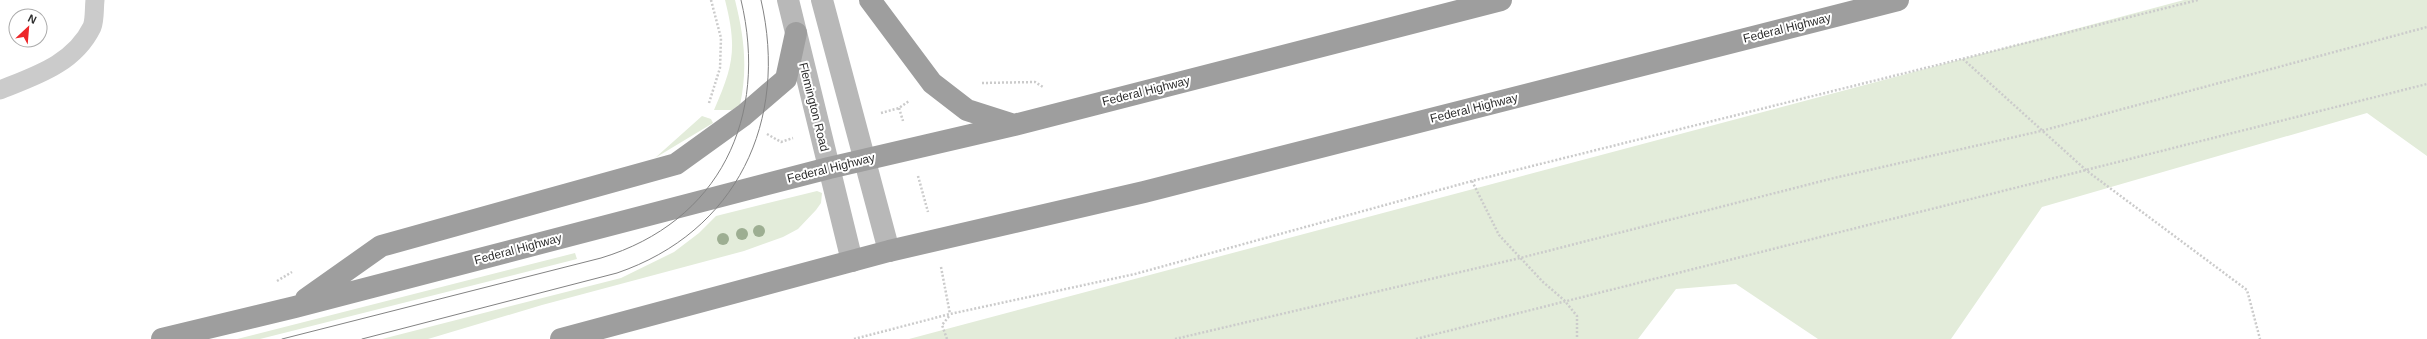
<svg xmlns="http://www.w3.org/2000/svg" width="2427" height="339" font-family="Helvetica,sans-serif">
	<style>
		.green { fill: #e3ecda }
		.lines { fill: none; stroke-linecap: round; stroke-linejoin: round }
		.path { stroke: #cbcbcb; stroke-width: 2.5; stroke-dasharray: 2 2; stroke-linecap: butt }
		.service { stroke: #cbcbcb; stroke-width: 19 }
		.secondary { stroke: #b8b8b8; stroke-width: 22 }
		.trunk { stroke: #9e9e9e; stroke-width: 22 }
		.tram { stroke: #838383; stroke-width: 1 }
		.tree { fill: #9dae92 }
		.labels { text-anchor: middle; stroke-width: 4; stroke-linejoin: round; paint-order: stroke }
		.street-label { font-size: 12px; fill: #2e2e2e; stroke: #fff }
	</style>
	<rect width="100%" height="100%" fill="#fff"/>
	<!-- green -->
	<path class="green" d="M725 0H735C744 36 748 68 740 105L732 110H714C734 65 737 47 725 0Z
		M2184 0H2427V156L2367 113 2042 207 1951 339H1818L1736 284 1676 289 1638 339H909Z
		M702 116 711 119 713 123 655 158Z
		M817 191 822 193 821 203 816 210 798 229 783 237 744 251 542 305 428 339H382L621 278 674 252 699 233 716 216Z
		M575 253 577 259 260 339H237Z"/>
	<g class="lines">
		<!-- path -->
		<path class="path" d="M1963 59 2087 171 2247 290 2260 339
			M982 83 1035 82 1043 87
			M709 103 720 68 721 38 711 0
			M899 108 903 121
			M881 113 899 108 909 101
			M767 134 781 142 793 138
			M918 176 928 212
			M1472 181 1499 235 1543 282 1564 300 1577 316V339
			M941 267 950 314
			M277 281 292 272
			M854 339 950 314 1135 274 1472 181 2198 0
			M947 339 942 325 950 315
			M1175 339 1520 258 1834 178 2041 131 2427 27
			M1416 339 2427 84"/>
		<!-- service -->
		<path class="service" d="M0 90C35 76 74 64 92 27 95 20 94 8 95 0"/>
		<!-- secondary -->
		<path class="secondary" d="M788 0 852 261
			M822 0 889 251"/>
		<!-- trunk -->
		<path class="trunk" d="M870 0 932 83 967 110 1014 125
			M306 299 381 246 676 164 744 115 786 79 796 33
			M162 339 295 307 829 168 1014 125 1501 0
			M561 339 889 251 1144 192 1898 0"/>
		<!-- tram -->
		<path class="tram" d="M282 339 601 258C720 222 769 117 741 0
			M362 339 617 273C737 232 789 121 761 0"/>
	</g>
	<!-- trees -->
	<g class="tree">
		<circle cx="759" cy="231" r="6"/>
		<circle cx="742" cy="234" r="6"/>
		<circle cx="723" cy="239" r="6"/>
	</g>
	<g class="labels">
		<!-- street labels -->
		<g class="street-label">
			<text transform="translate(1787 28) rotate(-14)" y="4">Federal Highway</text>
			<text transform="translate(1146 91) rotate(-14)" y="4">Federal Highway</text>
			<text transform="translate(814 107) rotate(76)" y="4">Flemington Road</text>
			<text transform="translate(1474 108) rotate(-14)" y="4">Federal Highway</text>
			<text transform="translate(831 168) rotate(-14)" y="4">Federal Highway</text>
			<text transform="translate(518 249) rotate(-15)" y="4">Federal Highway</text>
		</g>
	</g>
	<!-- north arrow -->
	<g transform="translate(28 28) rotate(26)"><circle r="19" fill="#ffffff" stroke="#ababab"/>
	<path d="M0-3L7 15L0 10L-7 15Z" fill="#ed2729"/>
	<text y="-6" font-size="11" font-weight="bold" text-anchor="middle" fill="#2e2e2e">N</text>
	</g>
</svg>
